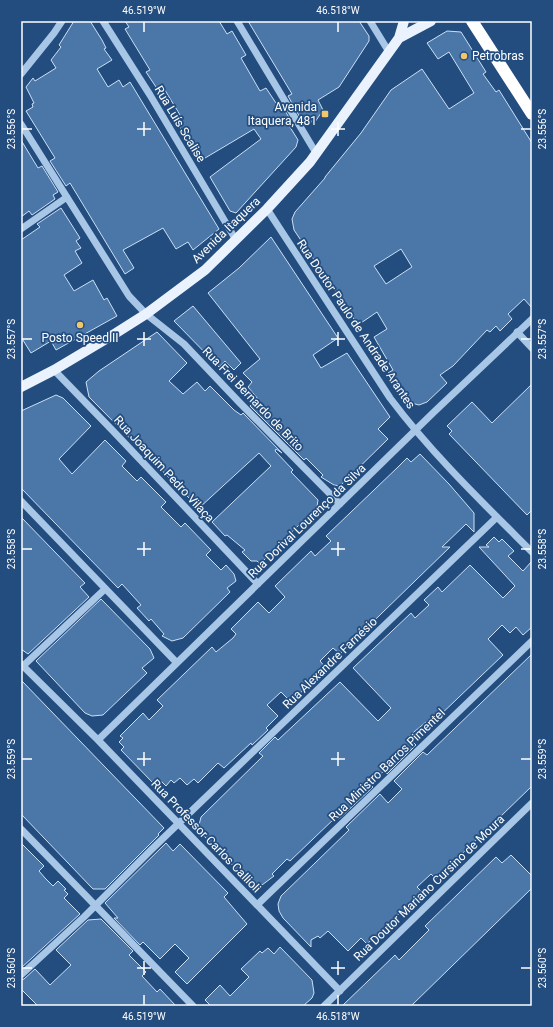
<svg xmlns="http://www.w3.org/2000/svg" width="553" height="1027" font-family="Roboto,sans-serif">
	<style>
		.building { fill: #4b77a8; stroke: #cbdff5; fill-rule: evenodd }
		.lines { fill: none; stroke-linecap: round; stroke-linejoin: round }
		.minor { stroke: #a8c6e6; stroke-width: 7 }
		.major { stroke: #e9f2fd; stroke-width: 10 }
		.highway { stroke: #fff; stroke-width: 12 }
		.ticks { fill: none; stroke: #fff; stroke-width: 1.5 }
		.poi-dot { fill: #f2c76b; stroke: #234d7f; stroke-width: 1.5 }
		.labels { text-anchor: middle; stroke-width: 3.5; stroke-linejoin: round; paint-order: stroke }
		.poi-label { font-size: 12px; fill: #fff; stroke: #234d7f; text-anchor: start }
		.street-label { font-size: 12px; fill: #fff; stroke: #234d7f }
		.neatline { fill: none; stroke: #fff; stroke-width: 1.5 }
		.ticks-label { font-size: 10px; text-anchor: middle; fill: #fff }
	</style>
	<rect width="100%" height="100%" fill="#234d7f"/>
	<!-- building -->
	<path class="building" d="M74 21H90L102 40 106 48 104 49 112 60 97 69 108 87 119 80 123 87 130 82 219 229 193 250 188 242 176 249 163 228 123 250 134 268 125 274 70 183 66 186 50 161 55 158 26 111 33 107 32 104 34 103 26 87 33 78 35 81 56 68 51 60 61 47 59 45Z
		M125 21H219L227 34 232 31 246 55 241 58 260 91 266 88 276 103 279 101 290 119H285L298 140 296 147 236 213 230 211 210 177 261 139 254 129 200 161 176 121 181 117 177 110 163 87 158 90 146 72 150 70 125 29 129 27Z
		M248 21H359L369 36V41L339 87 318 100 323 110 315 122 302 121 288 96 292 94Z
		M447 31 461 32 486 72 483 74 496 92 499 90 532 143V308L524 299 508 314 512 319 500 331 496 326 490 332 487 330 453 366 440 375 447 383 427 402 419 405 408 402 405 400 388 373 393 370 374 337 387 329 377 312 358 325 294 230 292 219 295 212 325 178V177L361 133 391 90 422 69 449 109 474 93 449 52 438 59 427 43ZM401 249 412 267 386 284 374 266Z
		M21 140 38 168 42 166 58 192 53 195 55 199 32 215 29 211 21 217Z
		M61 208 80 238 76 241 81 248 75 251 82 263 64 275 74 291 93 280 104 300 107 298 117 316 56 350 51 341 31 353 21 337V240L40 227 37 224Z
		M271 237 338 338 313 355 321 368 347 353 390 417 378 429 388 439 340 486 334 485 321 477 323 475 306 458 304 460 250 406 258 399 248 387 252 382 243 373 260 359 208 293 239 268Z
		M193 306 241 363 234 370 225 361 219 367 174 321Z
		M157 332 187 363 169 381 183 394 197 382 205 391 210 386 234 410 241 415 243 413 282 453 276 449 275 451 293 470 291 472 318 500 317 507 260 564 257 561H251L242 552 245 550 227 535 225 536 212 522 271 466 259 453 199 508 89 397 86 382 99 371Z
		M532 384V510L527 515 449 434 452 431 447 426 472 402 492 423Z
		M56 395 63 398 91 426 59 459 72 474 105 440 126 461 122 466 137 481 141 477 166 502 161 507 181 527 185 523 211 550 206 555 221 570 226 565 234 574 236 581 227 588 230 592 183 638 172 641 162 636 164 634 151 619 149 621 137 608 141 605 122 584 118 588 21 488V411Z
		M420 454 449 484 474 513V532L466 524 442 547H450L347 647 340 654 333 648 320 661 326 668 291 702 281 692 267 705 278 716 266 728 268 730 252 745 251 743 224 768 218 763 198 783 194 779 187 785 180 778 174 783 171 780 166 786 160 780 159 781 157 779 153 783 121 750 124 747 119 742 123 738 120 736 143 713 149 720 163 706 157 700 212 647 216 652 233 638 236 634 231 629 258 602 269 613 285 597 275 586 311 551 315 556 331 541 326 536 398 467 407 458 411 462Z
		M21 517 85 583 80 587 89 597 28 654 21 649Z
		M494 537 499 542 502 539 514 551 508 556 523 571 532 561V627L523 635 516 627 510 633 502 625 488 639 503 655 435 720 432 717 408 737 416 745 387 774 384 771 370 784 373 787 339 819 336 817 290 861 287 859 272 874 274 876 262 885 250 883 200 832 199 825 201 817 263 756 259 753 275 737 278 740 340 682 378 721 391 708 353 668 411 613 415 618 429 605 424 600 438 587 442 592 470 565 503 598 515 586 479 547H489L486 545Z
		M101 599 150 649 154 658 142 668 147 673 103 715 92 716 85 713 36 661Z
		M532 654V786L436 879 431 874 417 887 422 892 367 944 361 938 348 951 328 931 320 938 318 936 311 940V947L283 918 279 911 278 904 281 896 349 830 346 827 380 794 388 803 402 789 394 781 423 752 427 755Z
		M21 680 164 828 158 834 159 835 105 889H93L21 814Z
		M21 843 44 866 39 871 45 878 53 886 58 881 66 889 64 890 68 894 64 898 80 914 21 968Z
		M166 843 173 851 180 844 228 893 224 897 247 924 187 984 175 972 189 958 175 944 160 959 143 942 140 945 114 918H118L105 903Z
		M511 855 532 876V888L411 1006H342L395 955 399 960 429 930 425 926 496 857 502 863Z
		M101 919 133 951 129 955 146 972 142 976 157 992 160 989 176 1006H38L21 989V980L24 979 35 969 50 985 71 965 56 950 88 920Z
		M280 947 312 980 314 993 312 998 303 1006H211L205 1000 220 985 230 996 249 977 241 969 260 951 262 953 268 948 274 954Z"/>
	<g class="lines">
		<!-- minor -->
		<path class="minor" d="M103 21 150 95 236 240
			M237 21 316 153
			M370 21 389 52
			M21 74 54 33 62 21
			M21 124 129 296 146 314 184 344 239 402 340 504
			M267 209 390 398C432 454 483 503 532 552
			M21 229 67 197
			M517 332 532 348
			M54 370 114 432 258 584
			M21 501 177 663
			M21 664 98 740 340 991
			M23 666 105 589
			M98 740 435 411 532 319
			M21 829 193 1006
			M257 905 532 641
			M21 975 84 917 152 849 497 517
			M324 1006 532 803"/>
		<!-- major -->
		<path class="major" d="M399 38 431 21
			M21 387 54 370 116 333 146 314 205 270 267 209 310 162 399 38 404 21"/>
		<!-- highway -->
		<path class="highway" d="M472 21 532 114"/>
	</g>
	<!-- ticks -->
	<path class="ticks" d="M144 22V32M338 22V32M144 122V136M338 122V136M22 129H32M137 129H151M331 129H345M521 129H531M144 332V346M338 332V346M22 339H32M137 339H151M331 339H345M521 339H531M144 542V556M338 542V556M22 549H32M137 549H151M331 549H345M521 549H531M144 752V766M338 752V766M22 759H32M137 759H151M331 759H345M521 759H531M144 961V975M338 961V975M22 968H32M137 968H151M331 968H345M521 968H531M144 995V1005M338 995V1005"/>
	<!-- markers -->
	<g class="poi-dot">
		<circle cx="464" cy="56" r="4"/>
		<rect x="321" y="110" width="8" height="8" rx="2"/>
		<circle cx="80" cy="325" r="4"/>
	</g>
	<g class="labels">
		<!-- poi labels -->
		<g class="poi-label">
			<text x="472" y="60">Petrobras</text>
			<text x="317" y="111" text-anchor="end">Avenida<tspan x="317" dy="14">Itaquera, 481</tspan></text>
			<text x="80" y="342" text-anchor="middle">Posto Speed II</text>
		</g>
		<!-- street labels -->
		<g class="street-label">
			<text transform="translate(180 124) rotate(59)" y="4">Rua Luís Scalise</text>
			<text transform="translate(226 230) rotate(-44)" y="4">Avenida Itaquera</text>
			<text transform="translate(356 324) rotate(56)" y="4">Rua Doutor Paulo de Andrade Arantes</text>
			<text transform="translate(253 399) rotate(46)" y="4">Rua Frei Bernardo de Brito</text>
			<text transform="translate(164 469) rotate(47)" y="4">Rua Joaquim Pedro Vilaça</text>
			<text transform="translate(307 521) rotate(-44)" y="4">Rua Dorival Lourenço da Silva</text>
			<text transform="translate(330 663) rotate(-44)" y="4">Rua Alexandre Farnésio</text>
			<text transform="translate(387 765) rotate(-44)" y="4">Rua Ministro Barros Pimentel</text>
			<text transform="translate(206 836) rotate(46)" y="4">Rua Professor Carlos Callioli</text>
			<text transform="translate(429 888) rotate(-44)" y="4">Rua Doutor Mariano Cursino de Moura</text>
		</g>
	</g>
	<!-- border -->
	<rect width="553" height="1027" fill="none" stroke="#234d7f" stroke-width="44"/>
	<rect x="22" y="22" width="509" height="983" class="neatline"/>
	<g class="ticks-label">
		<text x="144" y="14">46.519°W</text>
		<text x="338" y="14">46.518°W</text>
		<text transform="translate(11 129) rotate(-90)" y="4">23.556°S</text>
		<text transform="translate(542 129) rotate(-90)" y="4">23.556°S</text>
		<text transform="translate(11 339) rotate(-90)" y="4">23.557°S</text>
		<text transform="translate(542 339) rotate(-90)" y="4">23.557°S</text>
		<text transform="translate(11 549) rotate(-90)" y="4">23.558°S</text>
		<text transform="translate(542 549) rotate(-90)" y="4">23.558°S</text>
		<text transform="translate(11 759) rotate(-90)" y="4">23.559°S</text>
		<text transform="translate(542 759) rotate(-90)" y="4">23.559°S</text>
		<text transform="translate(11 968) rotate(-90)" y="4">23.560°S</text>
		<text transform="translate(542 968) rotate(-90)" y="4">23.560°S</text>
		<text x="144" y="1020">46.519°W</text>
		<text x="338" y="1020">46.518°W</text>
	</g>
</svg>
